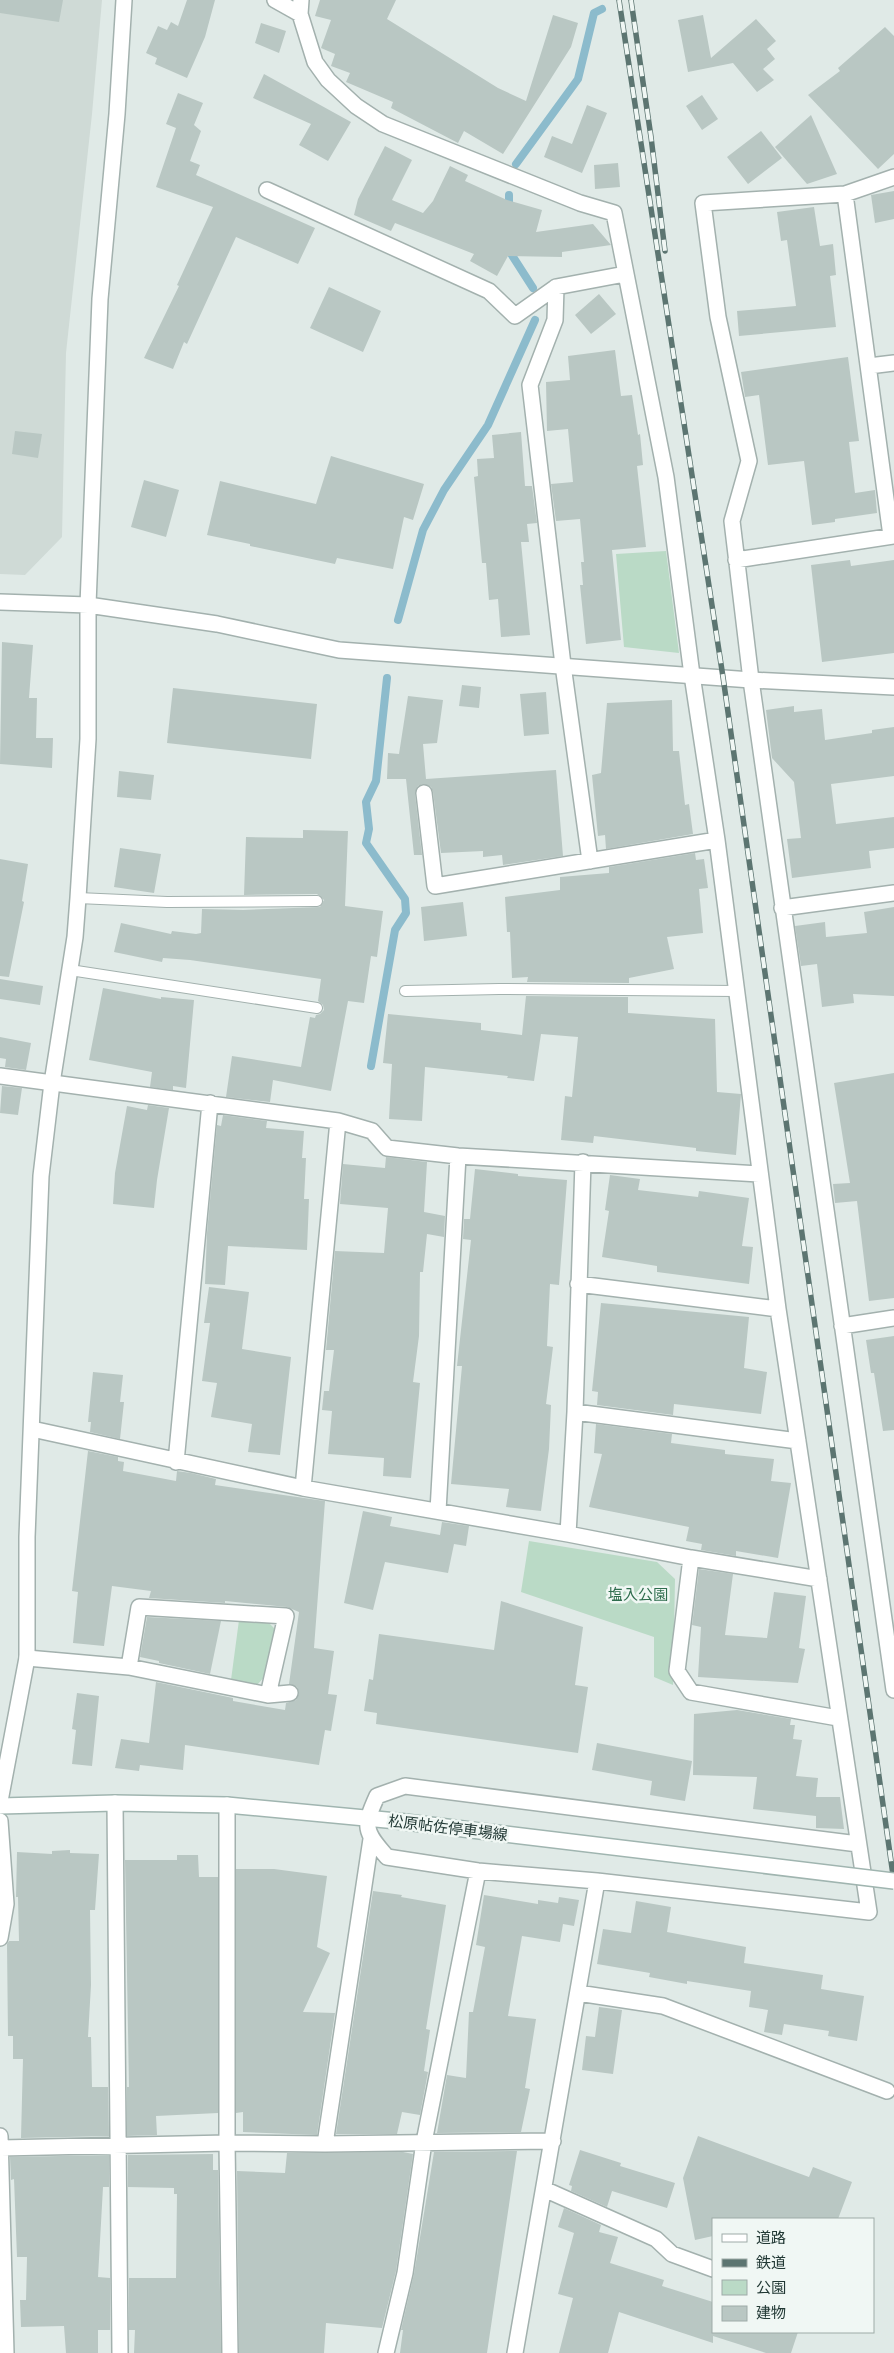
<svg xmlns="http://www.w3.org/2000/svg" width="894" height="2353" font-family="Mulish,'Noto Sans JP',sans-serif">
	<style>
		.built { fill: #cfdad6 }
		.green { fill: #badac6 }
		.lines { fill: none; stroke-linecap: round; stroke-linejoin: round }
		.stream { stroke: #8cbbcc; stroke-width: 8 }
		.building { fill: #b9c7c3 }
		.service-casing { stroke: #a3b1ae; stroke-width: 12 }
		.minor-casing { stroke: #a3b1ae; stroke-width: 18 }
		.tertiary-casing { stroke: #a3b1ae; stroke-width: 18 }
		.secondary-casing { stroke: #a0b5b0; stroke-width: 18 }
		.service { stroke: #fff; stroke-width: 10 }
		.minor { stroke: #fff; stroke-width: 15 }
		.tertiary { stroke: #fff; stroke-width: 15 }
		.secondary { stroke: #fff; stroke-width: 15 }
		.rail-casing { stroke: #5c7571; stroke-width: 5.5 }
		.rail { stroke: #f0f7f4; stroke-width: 4; stroke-dasharray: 11; stroke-linecap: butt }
		.secondary-bridge-casing { stroke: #a0b5b0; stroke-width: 18; stroke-linecap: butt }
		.secondary-bridge { stroke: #fff; stroke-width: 15 }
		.labels { text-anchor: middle; stroke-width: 5; stroke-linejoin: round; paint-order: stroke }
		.park-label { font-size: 15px; fill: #2f6d4e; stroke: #f0f7f4 }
		.street-label { font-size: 15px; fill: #223935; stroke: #f0f7f4 }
	</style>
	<rect width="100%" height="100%" fill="#e0eae7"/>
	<!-- built -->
	<path class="built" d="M0 0H102L92 114 66 353 62 537 25 575 0 574Z"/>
	<!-- green -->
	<path class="green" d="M666 551 679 653 624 647 616 554Z
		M529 1541 657 1562 675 1579 673 1685 654 1677V1637L521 1592Z
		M239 1620 267 1621 276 1630 268 1673 257 1685 231 1680Z"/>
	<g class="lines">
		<!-- stream -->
		<path class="stream" d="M516 164 578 79 594 13 602 9
			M509 211V195
			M508 249 533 288
			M398 620 423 530 444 490 488 425 535 320
			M371 1066 395 930 406 913 405 899 366 843 369 829 366 802 376 781 387 678"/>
	</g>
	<!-- building -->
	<path class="building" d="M0 0H63L59 22 0 13Z
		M187 0H215L205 37 187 78 155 64 157 58 146 53 158 26 167 30 171 22 178 26Z
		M320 0H396L387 19 498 88 526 101 553 15 578 23 571 47 503 154 464 131 458 143 391 108 393 102 346 82 350 73 331 66 335 54 321 48 331 20 315 16Z
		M703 15 711 58 756 19 776 41 767 49 775 59 763 69 774 80 757 92 733 63 688 72 678 20Z
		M261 23 286 31 279 53 255 43Z
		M885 27 894 36V154L878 169 808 95 840 71 838 68Z
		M264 74 351 122 328 161 299 145 311 124 253 98Z
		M178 93 203 103 194 125 201 131 190 161 200 165 196 175 315 228 298 264 236 237 187 344 184 342 173 369 144 358 179 286 177 285 213 207 156 187 176 128 166 124Z
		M702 95 718 119 702 130 686 106Z
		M587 105 607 113 582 173 544 157 552 136 572 144Z
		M811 115 837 174 807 184 775 147Z
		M761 131 782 158 748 184 727 157Z
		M385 146 412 160 392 200 423 213 433 201 450 166 468 175 465 181 507 200 542 210 536 232 593 224 611 245 562 252V257L508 256 497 276 470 261 474 254 395 223 391 231 354 215 358 199Z
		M618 163 620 187 595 189 594 165Z
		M894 191V219L875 223 871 195Z
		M814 207 820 246 833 244 836 275 830 276 836 327 739 336 737 311 796 306 787 240 781 241 777 212Z
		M329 287 381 311 363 352 310 328Z
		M599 294 616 314 591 334 575 315Z
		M615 350 621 396 632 395 638 435 640 434 643 465 637 466 646 547 612 550 621 640 586 644 580 585H583L581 562H584L580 519 556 521 551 484 573 482 568 429 547 431 546 382 570 380 568 356Z
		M848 357 859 441 849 442 855 493 875 490 877 513 835 519V522L812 525 804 461 768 465 759 395 745 397 741 372Z
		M15 431 42 434 38 458 12 454Z
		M521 432 525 486H532L537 523 527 524 529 542H521L530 635 501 637 498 599 489 600 486 563H482L474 477 478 476 477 459 494 458 492 435Z
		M331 456 424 484 413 520 404 517 393 569 337 558 335 564 250 546V544L207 535 220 481 316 504Z
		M144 480 179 490 166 537 131 527Z
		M850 560 851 566 894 560V653L822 662 811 565Z
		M2 642 33 645 29 698H37L36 738H53L52 768 0 764Z
		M462 685 481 687 479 708 459 706Z
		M173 688 317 704 311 759 167 743Z
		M546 692 549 734 524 736 520 694Z
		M408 696 443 700 437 743 423 744 426 779 556 770 563 856 503 865 502 855 483 857V851L441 853 433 792 431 787 423 784 418 786 415 794 422 855H414L406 779H387L388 753 399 754Z
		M672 700 673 751H679L685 805 689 804 693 834 606 849 605 835 598 836 592 775 601 773 607 703Z
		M794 706V712L822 709 825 740 872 733V730L894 727V776L831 784 836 824 894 817V848L869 851 871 868 792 878 787 839 801 838 794 782 772 758 766 710Z
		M119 771 154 775 151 800 117 797Z
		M303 830 348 831 345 906 383 911 377 957 371 956 364 1003 348 1001 331 1091 273 1080 270 1102 226 1097 232 1056 301 1067 310 1017 315 1018 316 1015 320 1014 324 1010 323 1005 318 1001 321 979 190 960 163 958 162 962 114 952 121 923 171 934 172 931 196 934 201 933 202 909 243 910 320 907 324 900 317 894 244 895 246 837 303 838Z
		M120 848 161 854 154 893 114 887Z
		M695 853 696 860 704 859 708 888 699 889 703 933 667 937 674 969 629 978V983L527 982 528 977 512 978 510 932H507L505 897 560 890V877L609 873V867Z
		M0 859 28 864 22 901 24 902 9 977 0 976Z
		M463 902 467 936 424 941 421 907Z
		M894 907V996L853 994 854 1003 822 1007 817 964 801 966 795 926 825 922 826 937 867 933 864 912Z
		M0 979 43 986 40 1005 0 999Z
		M103 988 161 999V997L194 1000 186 1088 173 1086V1090L150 1087 152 1072 89 1060Z
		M526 996 628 997V1013L715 1019 717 1092 741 1094 736 1155 696 1151V1148L594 1136 593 1143 561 1140 565 1096 572 1097 578 1037 541 1034 534 1081 507 1078 508 1076 425 1067 422 1121 389 1119 392 1064 383 1063 388 1014 481 1023V1030L522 1035Z
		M0 1037 31 1043 26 1070 5 1067 6 1059 0 1058Z
		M894 1073V1298L869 1301 857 1201 835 1203 833 1184 850 1183 834 1083Z
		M2 1086 22 1088 18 1115 0 1113Z
		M148 1105 169 1108 157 1180 154 1208 113 1204 115 1173 127 1106 147 1110Z
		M223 1115 267 1121 266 1128 304 1131 302 1158H306L304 1199H309L307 1250 228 1246 225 1285 205 1284 207 1233 217 1125 221 1126Z
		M386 1157 427 1162 424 1212 445 1216 444 1237 427 1234 423 1272H420L419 1336 413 1382 420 1383 411 1478 383 1476 384 1458 328 1454 332 1411 322 1410 324 1391H329L334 1350H326L335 1251 384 1253 388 1208 340 1204 343 1164 385 1168Z
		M475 1169 518 1174V1176L567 1180 559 1285 550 1284 547 1346 553 1347 546 1404 551 1405 549 1449 541 1511 506 1507 509 1489 451 1484 462 1366H457L471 1240 463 1239 464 1219H470Z
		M610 1175 640 1179 638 1190 698 1197 699 1191 749 1198 742 1246 753 1247 749 1284 657 1272V1266L602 1257 609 1211 605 1210Z
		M209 1287 249 1292 242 1349 291 1357 280 1455 248 1452 252 1424 211 1417 217 1383 202 1381 210 1323H204Z
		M601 1303 749 1317 744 1368 767 1372 761 1414 674 1404 673 1415 597 1405 598 1392 592 1391Z
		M894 1336V1430L883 1431 874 1373H871L866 1340Z
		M93 1372 123 1375 120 1402H124L120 1439 90 1432 91 1422H88Z
		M596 1424 672 1434 671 1443 725 1450V1454L774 1459 771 1481 791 1483 778 1558 736 1551V1556L701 1550 702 1544 686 1541 689 1527 589 1507 602 1454 594 1453Z
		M88 1451 118 1457V1461L124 1462 123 1471 176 1481 177 1471 191 1473 216 1479 215 1485 325 1501 314 1648 334 1651 328 1694 337 1695 331 1731 325 1730 319 1765 185 1745 183 1770 140 1765 139 1771 115 1768 121 1739 149 1743 156 1682 233 1698V1701L285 1710 286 1703 296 1700 299 1693 297 1687 289 1684 299 1612 287 1607 225 1601V1603L149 1598 151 1591 112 1586 104 1646 73 1643 78 1592 72 1591Z
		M363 1511 392 1517 390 1526 440 1535 442 1522 469 1526 466 1546 454 1544 448 1573 385 1562 373 1610 344 1603Z
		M699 1569 733 1574 725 1635 767 1638 774 1592 806 1596 799 1648 805 1649 798 1683 698 1677 701 1627 692 1625Z
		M501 1601 583 1627 575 1685 588 1687 578 1753 376 1724 377 1713 364 1711 369 1679 373 1680 379 1634 494 1650Z
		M147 1617 221 1621 210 1674 159 1663V1661L140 1657Z
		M77 1693 99 1696 92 1766 72 1764 76 1730 72 1729Z
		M737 1710 791 1719 790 1725H795L793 1739 802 1740 796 1776 818 1778 816 1797H840L844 1829 816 1828V1816L753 1809 757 1777 693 1775 694 1714Z
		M597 1743 692 1761 685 1801 650 1795 652 1781 592 1770Z
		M70 1850V1853L99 1854 95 1910H90L91 1985 88 2037H91L92 2087H108L109 2136 21 2138 23 2059H13V2036H8L7 1944 9 1941H19L18 1897H16L17 1852 52 1854V1851Z
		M177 1855H198L199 1877H218V2113L156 2116 157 2135 127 2136V2087H129L125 1860H177Z
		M236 1869H274L327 1876 317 1947 330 1953 303 2012 335 2013 317 2135 243 2132V2112L236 2113Z
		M373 1891 402 1895 401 1897 446 1905 426 2029 430 2030 424 2071 428 2072 420 2115 402 2112 397 2134H336Z
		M484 1895 538 1904V1900L558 1903 559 1897 579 1900 574 1926 563 1924 560 1942 522 1936 508 2016 536 2019 525 2088 530 2089 521 2132 437 2133 447 2075 466 2078 469 2012H473L485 1947 476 1945Z
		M636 1901 671 1907 667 1932 746 1947 744 1963 823 1975 821 1989 864 1996 857 2041 828 2036 829 2031 784 2024 782 2035 764 2032 768 2010 749 2007 751 1991 687 1981V1984L649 1977 650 1973 597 1964 603 1929 631 1933Z
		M599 2007 622 2010 613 2074 582 2070 586 2036 595 2037Z
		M698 2136 809 2177 813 2167 852 2182 838 2219H713V2236L695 2240 683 2178Z
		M580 2150 621 2163 620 2166 675 2183 667 2208 612 2191 607 2207 571 2191 572 2186 569 2185Z
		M517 2151 487 2353H400L403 2330H401L414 2274 434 2152Z
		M403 2152 413 2154 396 2271 382 2328 326 2323 324 2353H239L237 2171 285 2173 287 2153Z
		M213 2154V2170H218L221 2353H134L135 2330H129V2278H176L177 2194H174V2188L128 2187V2155Z
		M109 2155V2187H103L98 2277 110 2278V2330H98V2353H66L64 2326 21 2327 20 2300H26L27 2257H17L14 2179 11 2180 10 2157Z
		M564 2208 601 2225 599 2232 618 2237 610 2263 664 2280 662 2286 713 2302V2333L798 2332 791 2353H766L713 2336V2343L619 2312 608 2353H559L573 2298 558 2294 574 2233 558 2227Z"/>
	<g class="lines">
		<!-- service casing -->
		<g class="service-casing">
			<path id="service" d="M78 898 167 902 317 901
				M70 970 317 1008
				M405 991 499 989 736 991"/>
		</g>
		<!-- minor casing -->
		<g class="minor-casing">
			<path id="minor" d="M275 0 300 14
				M301 0 300 14 315 62 328 80 356 106 383 124 580 203 614 213 666 477 692 675 717 840 778 1309 869 1912 597 1881 478 1871 387 1857C364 1831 363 1827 377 1796L405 1786 858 1844
				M894 177 845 194 703 203 718 317 749 461 732 521 751 680 894 1690
				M267 190 489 291 515 316 556 287
				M845 194 891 536
				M869 366 894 363
				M736 560 894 536
				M424 793 435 886 717 840
				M590 861 563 665 530 385 555 320 556 287 625 274
				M782 908 894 893
				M0 1076 338 1121 372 1131 387 1148 458 1156 759 1174
				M578 1284 778 1309
				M842 1326 894 1318
				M575 1412 798 1441
				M32 1429 303 1488 568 1534 691 1558 819 1579
				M176 1462 210 1103
				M303 1488 338 1121
				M438 1511 458 1156
				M568 1534 575 1412 583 1162
				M691 1558 677 1671 691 1692 838 1718
				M27 1658 129 1667 268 1695 290 1693
				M129 1667 139 1607 286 1616 268 1695
				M115 1803 120 2353
				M227 1805V2143L230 2353
				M0 1821 6 1904 0 1938
				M578 1993 663 2006 887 2091
				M0 2136 6 2353
				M325 2144 371 1839
				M1 2148 227 2143 325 2144 553 2141
				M544 2189 656 2239 672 2254 713 2269
				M386 2353 405 2273 424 2142 478 1871
				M515 2353 597 1881"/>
		</g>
		<!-- tertiary casing -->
		<g class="tertiary-casing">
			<path id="tertiary" d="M0 602 88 605 217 624 339 650 751 680 894 687
				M0 1801 27 1658V1537L41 1176 52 1083 75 937 78 898 88 739V605L100 299 117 114 124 0"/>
		</g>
		<!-- secondary casing -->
		<g class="secondary-casing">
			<path id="secondary" d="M0 1806 115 1803 227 1805 397 1821"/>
		</g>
		<!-- service -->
		<use href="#service" class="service"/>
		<!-- minor -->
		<use href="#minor" class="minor"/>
		<!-- tertiary -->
		<use href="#tertiary" class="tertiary"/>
		<!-- secondary -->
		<use href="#secondary" class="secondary"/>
		<!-- rail casing -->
		<g class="rail-casing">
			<path id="rail" d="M619 0 723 677 894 1882
				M631 0 651 137 665 251"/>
		</g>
		<!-- rail -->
		<use href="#rail" class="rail"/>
		<!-- secondary-bridge casing -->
		<g class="secondary-bridge-casing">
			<path id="secondary-bridge" d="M397 1821 894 1881"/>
		</g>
		<!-- secondary-bridge -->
		<use href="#secondary-bridge" class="secondary-bridge"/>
	</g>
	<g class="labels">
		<!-- park labels -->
		<g class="park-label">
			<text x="638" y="1600">塩入公園</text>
		</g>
		<!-- street labels -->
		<g class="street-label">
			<text transform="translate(448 1828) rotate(7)" y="5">松原帖佐停車場線</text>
		</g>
	</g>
	<!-- legend -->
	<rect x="712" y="2218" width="162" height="115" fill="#f0f7f4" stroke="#9eaba8"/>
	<rect x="722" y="2234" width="25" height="8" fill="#ffffff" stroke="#9eaba8"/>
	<text x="756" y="2243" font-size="15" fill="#223935">道路</text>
	<rect x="722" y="2259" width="25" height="8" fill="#5c7571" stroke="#9eaba8"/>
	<text x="756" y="2268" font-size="15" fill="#223935">鉄道</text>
	<rect x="722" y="2280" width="25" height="15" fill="#badac6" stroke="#9eaba8"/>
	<text x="756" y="2293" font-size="15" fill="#223935">公園</text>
	<rect x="722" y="2306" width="25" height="15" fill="#b9c7c3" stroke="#9eaba8"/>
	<text x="756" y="2318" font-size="15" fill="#223935">建物</text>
</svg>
